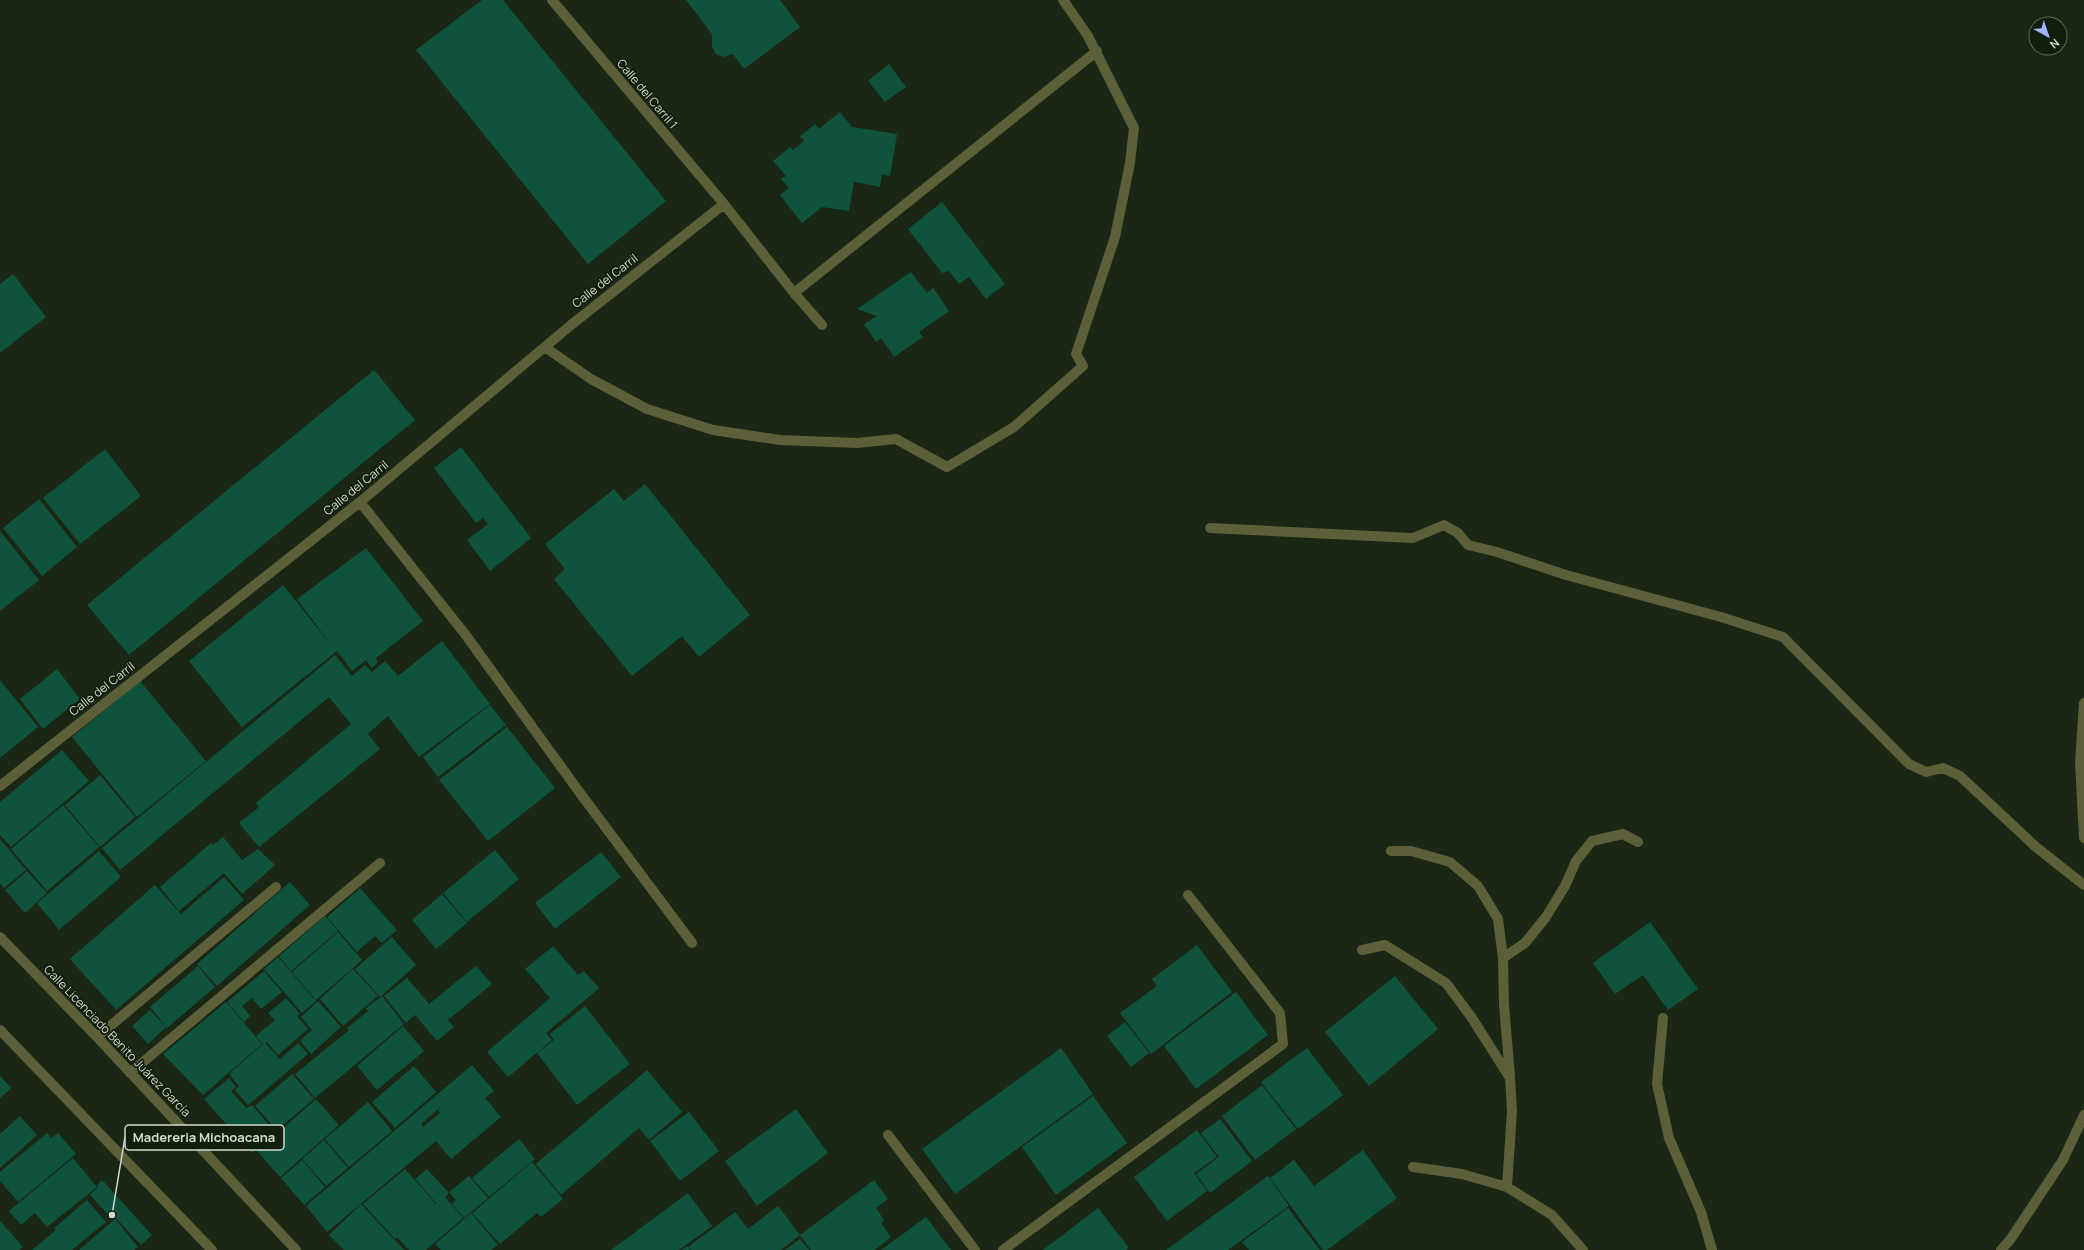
<svg xmlns="http://www.w3.org/2000/svg" width="2084" height="1250" font-family="Manrope,sans-serif">
	<style>
		.building { fill: #10533d; fill-rule: evenodd }
		.lines { fill: none; stroke-linecap: round; stroke-linejoin: round }
		.minor { stroke: #5c5f38; stroke-width: 10 }
		.labels { text-anchor: middle; stroke-width: 3.5; stroke-linejoin: round; paint-order: stroke }
		.street-label { font-size: 12px; fill: #d1dbcf; stroke: #101e0b }
		.leader { fill: none; stroke: #d1dbcf; stroke-width: 1.5 }
		.callout-dot { fill: #d1dbcf; stroke: #101e0b; stroke-width: 1.5 }
		.callout { fill: #101e0b; stroke: #d1dbcf; stroke-width: 1.5 }
		.callout-label { font-size: 13px; text-anchor: middle; font-weight: bold; fill: #d1dbcf }
	</style>
	<rect width="100%" height="100%" fill="#192714"/>
	<!-- building -->
	<path class="building" d="M482 0H503L666 201 588 264 416 50Z
		M686 0H780L800 27 744 69 733 54 723 57 716 54 712 47V34Z
		M889 64 906 87 885 102 868 81Z
		M840 112 852 127 897 134 890 176 882 174 880 187 854 182 849 211 822 207 802 223 780 195 789 188 781 179 786 176 773 161 790 147 793 150 804 141 800 136 815 124 819 129Z
		M942 202 1005 284 986 299 969 277 959 284 949 271 942 273 908 229Z
		M911 272 927 293 933 288 949 311 919 332 923 337 894 357 881 338 876 342 864 324 877 316 857 309Z
		M13 274 46 317 0 353V284Z
		M374 370 415 420 129 655 87 605Z
		M461 447 531 538 490 571 467 540 488 524 483 518 476 523 434 468Z
		M105 449 141 496 80 544 43 498Z
		M645 484 750 615 699 657 682 636 632 676 554 579 565 569 545 544 614 489 624 501Z
		M39 499 77 547 42 576 3 528Z
		M0 531 39 580 0 611Z
		M366 548 423 621 376 658 378 662 372 668 366 660 352 671 337 651 242 727 189 661 283 585 331 645 297 599Z
		M442 641 490 704 419 757 388 716 368 734 380 749 259 847 239 823 259 807 256 803 351 724 329 697 120 870 102 848 335 655 352 676 365 665 372 672 385 661 398 676Z
		M57 669 80 699 43 729 20 699Z
		M0 680 38 727 0 758Z
		M140 681 206 761 137 817 72 737Z
		M490 705 506 725 438 777 423 757Z
		M507 727 555 788 488 841 439 780Z
		M62 750 89 781 11 847 0 835V802Z
		M100 775 135 817 100 847 65 805Z
		M63 805 99 847 47 891 11 849Z
		M223 837 242 860 258 849 275 865 242 894 224 873 179 911 160 887 211 843 213 845Z
		M0 839 26 870 4 888 0 883Z
		M495 850 519 879 467 922 443 893Z
		M99 851 121 877 59 930 37 903Z
		M601 852 621 877 555 929 535 903Z
		M27 871 47 893 25 913 5 890Z
		M224 877 244 900 116 1010 70 959 155 885 181 914Z
		M290 882 310 905 217 986 197 964Z
		M360 888 397 930 382 943 375 936 357 952 327 917Z
		M442 894 467 923 436 949 412 920Z
		M325 916 338 931 291 971 279 956Z
		M1650 922 1698 989 1668 1010 1643 975 1615 994 1593 963Z
		M338 932 362 960 316 1000 292 972Z
		M392 937 416 965 380 997 355 969Z
		M1197 945 1232 992 1151 1054 1120 1013 1157 986 1152 979Z
		M553 946 578 975 584 971 599 988 546 1033 552 1040 508 1077 487 1052 550 998 525 969Z
		M278 957 316 1001 302 1013 264 969Z
		M198 966 215 987 167 1028 150 1007Z
		M476 966 492 984 448 1020 454 1027 437 1041 415 1015 406 1023 384 996 407 978 429 1004Z
		M353 969 378 996 343 1026 320 999Z
		M264 971 282 992 261 1009 252 998 242 1006 250 1016 244 1022 227 1002Z
		M1395 976 1438 1029 1369 1086 1325 1032Z
		M1236 992 1268 1035 1196 1089 1164 1046Z
		M382 996 404 1024 315 1098 295 1074 349 1030 347 1028 368 1011 366 1008Z
		M286 998 300 1014 297 1016 308 1029 278 1055 267 1042 265 1043 280 1059 298 1043 308 1054 248 1105 235 1090 239 1086 229 1074 263 1044 256 1036 275 1020 268 1013Z
		M318 1001 341 1027 311 1054 300 1041 312 1030 301 1017Z
		M226 1002 262 1044 203 1095 163 1054Z
		M585 1006 630 1064 577 1105 537 1053 554 1040 550 1034Z
		M150 1010 166 1027 148 1044 132 1026Z
		M1125 1022 1149 1053 1131 1067 1107 1036Z
		M403 1026 424 1051 377 1090 357 1066Z
		M1061 1048 1093 1094 955 1194 922 1149Z
		M1307 1048 1343 1095 1298 1129 1261 1082Z
		M472 1065 494 1091 485 1098 501 1117 451 1159 436 1141 327 1232 306 1206ZM444 1104 438 1110 440 1113 423 1127 421 1124Z
		M414 1066 436 1092 395 1128 372 1102Z
		M647 1070 682 1112 649 1140 639 1128 561 1195 536 1164Z
		M292 1074 314 1099 277 1130 255 1106Z
		M0 1076 11 1088 0 1098Z
		M229 1078 236 1087 231 1091 246 1108 252 1105 275 1132 252 1153 204 1099Z
		M1262 1085 1296 1129 1255 1160 1222 1116Z
		M1093 1096 1127 1143 1056 1195 1022 1147Z
		M316 1099 339 1125 280 1177 257 1151Z
		M368 1102 392 1131 349 1167 325 1139Z
		M796 1109 828 1153 757 1206 725 1161Z
		M689 1112 719 1151 680 1181 650 1141Z
		M20 1116 37 1135 0 1168V1134Z
		M1220 1119 1252 1161 1210 1193 1196 1174 1220 1156H1218L1201 1133Z
		M1197 1130 1217 1157 1194 1173 1207 1191 1167 1221 1134 1177Z
		M47 1133 51 1138 58 1133 76 1154 18 1202 0 1181V1172Z
		M519 1139 535 1159 489 1197 472 1178Z
		M324 1140 348 1168 326 1186 302 1159Z
		M1363 1150 1397 1198 1327 1250H1323L1270 1178 1294 1160 1314 1186Z
		M73 1158 97 1187 47 1227 35 1213 21 1225 9 1211Z
		M302 1160 325 1187 304 1205 281 1178Z
		M532 1162 563 1199 541 1217 537 1213 500 1244 472 1213Z
		M405 1169 435 1203 432 1207 436 1203 415 1179 427 1169 449 1193 445 1197 463 1218 426 1250H409L397 1237 395 1239 363 1204Z
		M469 1176 488 1198 464 1218 452 1204 456 1200 449 1192Z
		M1268 1176 1289 1206 1228 1250H1166Z
		M102 1180 152 1235 141 1245 115 1217 112 1219 90 1195 98 1187 97 1185Z
		M874 1180 888 1199 876 1208 884 1220 881 1223 891 1237 875 1250H811L800 1235 781 1250H691L688 1247 735 1212 748 1229 778 1206 800 1235Z
		M688 1193 712 1226 679 1250H611Z
		M87 1200 106 1222 72 1250H32L56 1230 54 1228Z
		M361 1204 404 1250H344L329 1235Z
		M1098 1208 1129 1248 1126 1250H1043Z
		M1288 1208 1320 1250H1249L1242 1242Z
		M471 1213 498 1245 491 1250H441L435 1244Z
		M926 1217 951 1250H881Z
		M115 1219 138 1247 134 1250H79Z
		M0 1221 23 1247 19 1250H0Z
		M800 1239 809 1250H785Z
		M687 1246 690 1250H682Z"/>
	<g class="lines">
		<!-- minor -->
		<path class="minor" d="M552 0 724 204 794 293 822 325
			M794 293 1097 51
			M546 348 591 379 647 409 713 430 780 440 857 443 896 439 947 467 1014 427 1083 366 1076 354 1115 237 1130 163 1134 128 1088 36 1063 0
			M360 502 465 634 580 793 692 943
			M1210 528 1413 538 1444 525 1458 533 1468 545 1497 552 1566 575 1721 617 1783 637 1909 764 1926 772 1943 768 1960 776 2036 847 2084 885
			M2084 703 2080 762 2084 838
			M0 786 360 502 571 325 724 204
			M1391 851H1411L1450 862 1478 886 1498 919 1503 958 1504 1005 1510 1076
			M0 937 97 1037 296 1250
			M1362 950 1385 945 1446 983 1472 1018 1510 1078 1512 1111 1507 1187
			M1503 958 1525 943 1546 917 1565 886 1576 861 1592 841 1623 834 1638 842
			M1663 1018 1657 1084 1669 1138 1701 1212 1712 1250
			M0 1030 212 1250
			M97 1037 276 887
			M130 1073 380 863
			M888 1135 975 1250
			M1413 1167 1462 1174 1507 1187 1552 1215 1583 1250
			M1003 1250 1283 1044 1280 1013 1188 895
			M2001 1250 2010 1240 2063 1160 2084 1115"/>
	</g>
	<g class="labels">
		<!-- street labels -->
		<g class="street-label">
			<text transform="translate(647 94) rotate(50)" y="4">Calle del Carril 1</text>
			<text transform="translate(605 281) rotate(-38)" y="4">Calle del Carril</text>
			<text transform="translate(356 488) rotate(-39)" y="4">Calle del Carril</text>
			<text transform="translate(102 689) rotate(-38)" y="4">Calle del Carril</text>
			<text transform="translate(117 1041) rotate(46)" y="4">Calle Licenciado Benito Juárez García</text>
		</g>
	</g>
	<!-- callouts -->
	<path class="leader" d="M112 1215L125 1137"/>
	<circle class="callout-dot" cx="112" cy="1215" r="4"/>
	<rect class="callout" x="125" y="1125" width="159" height="25" rx="4"/>
	<g class="callout-label">
		<text x="204" y="1142">Madereria Michoacana</text>
	</g>
	<!-- north arrow -->
	<g transform="translate(2048 36) rotate(140)"><circle r="19" fill="#101e0b" stroke="#5d6a59"/>
	<path d="M0-3L7 15L0 10L-7 15Z" fill="#a2b2fd"/>
	<text y="-6" font-size="11" font-weight="bold" text-anchor="middle" fill="#d1dbcf">N</text>
	</g>
</svg>
